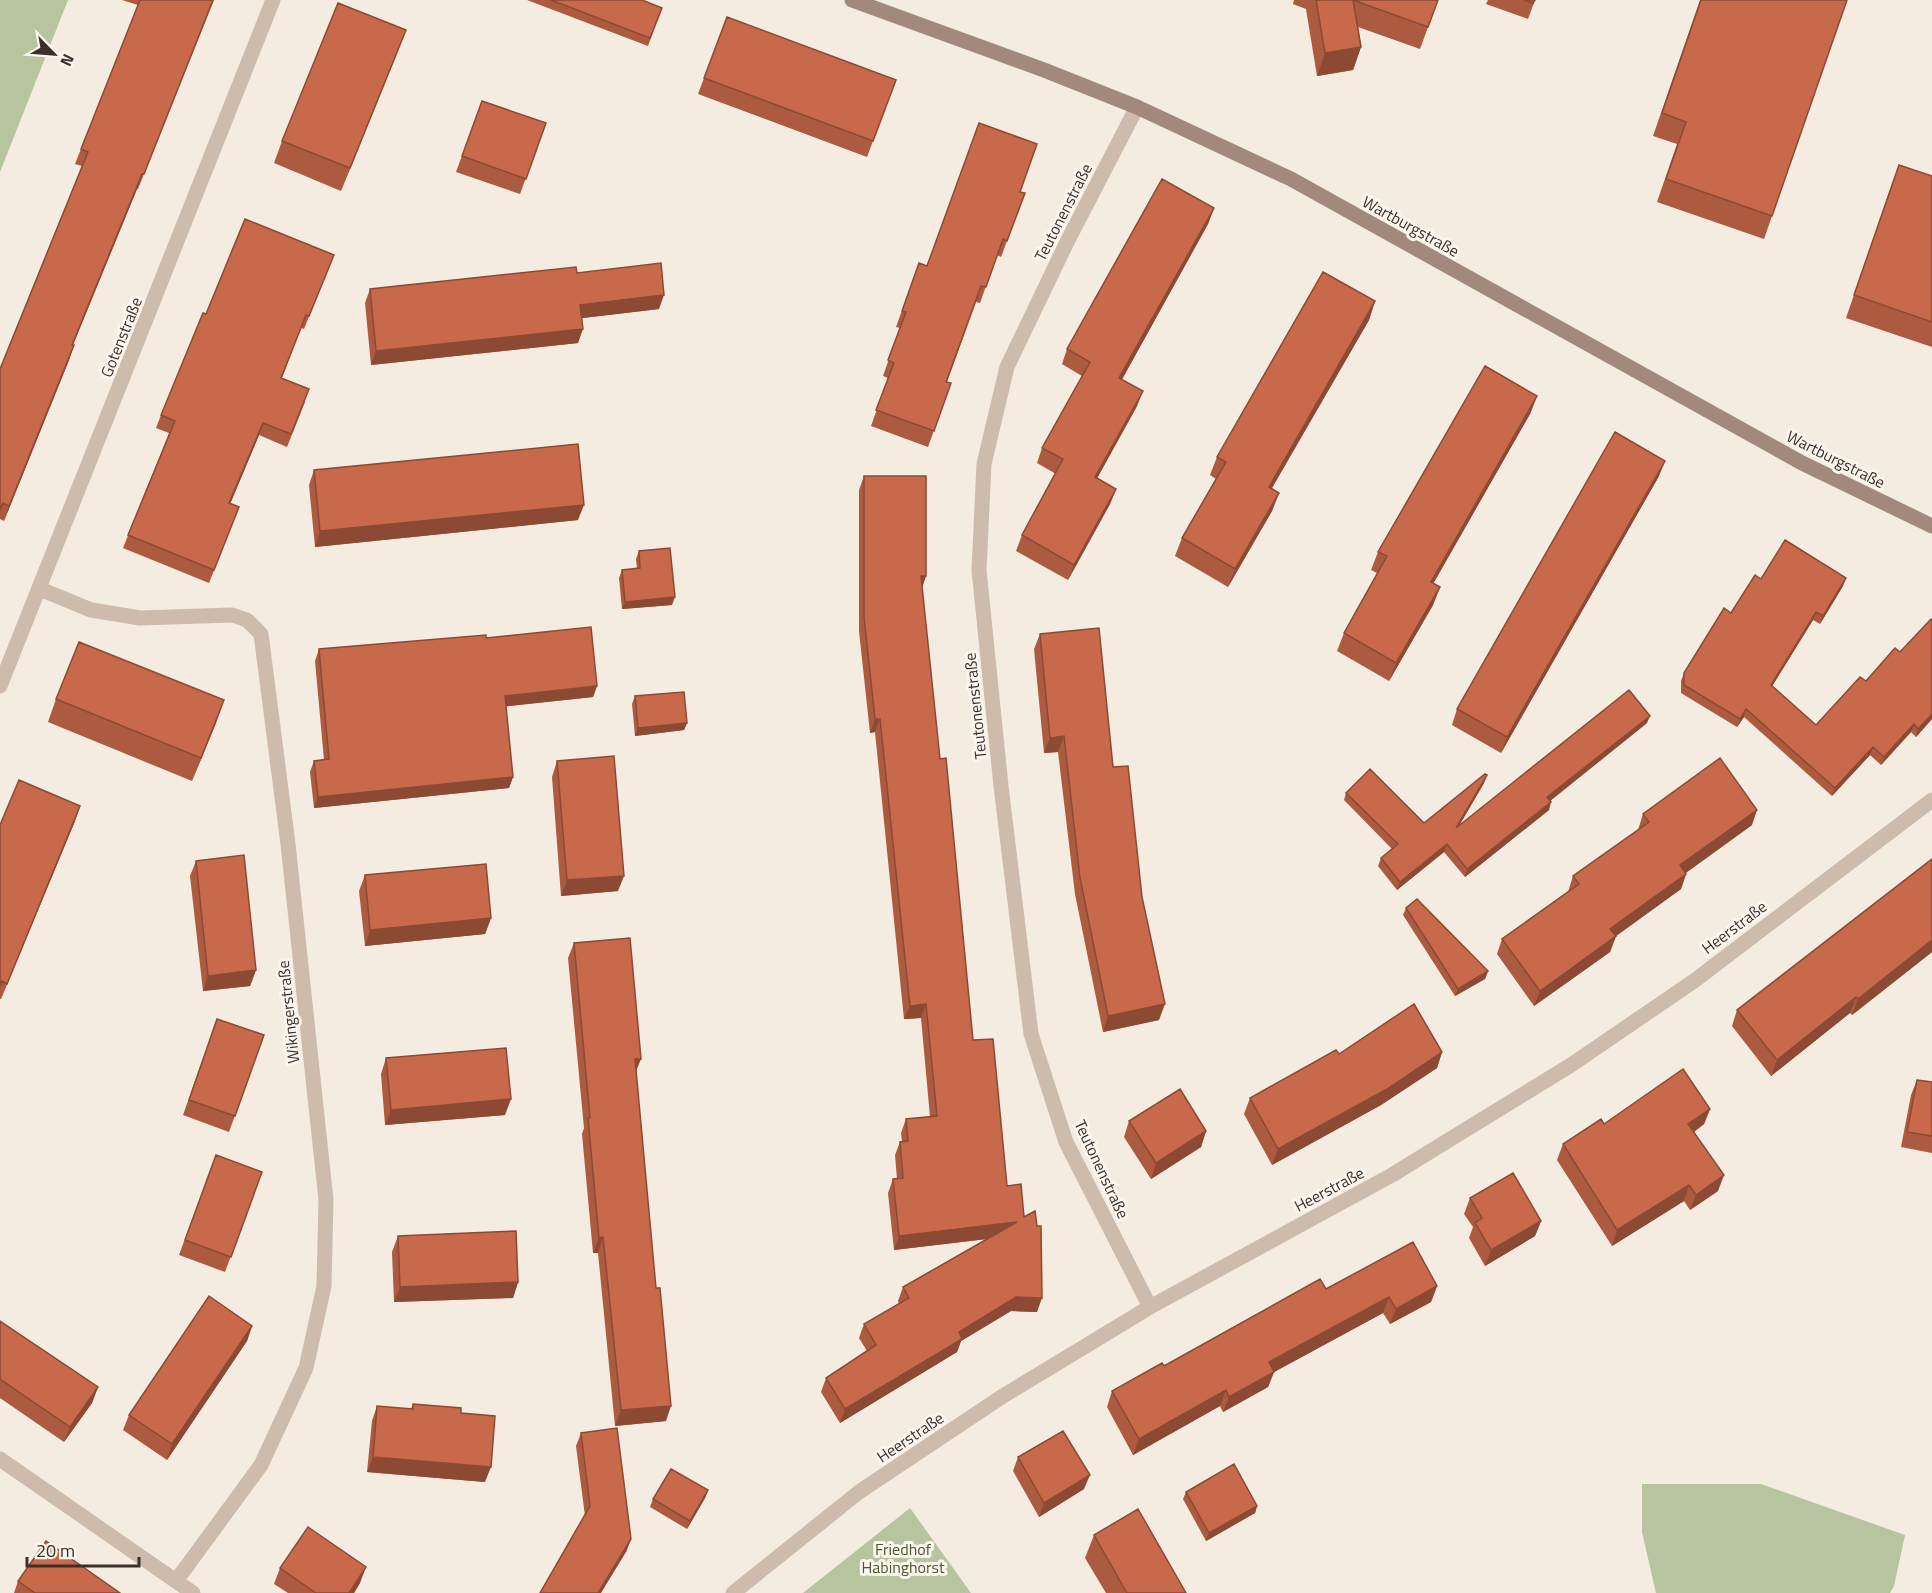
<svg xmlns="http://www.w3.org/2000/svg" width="1932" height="1593" font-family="'Titillium Web',sans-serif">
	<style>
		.green { fill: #b8c4a0 }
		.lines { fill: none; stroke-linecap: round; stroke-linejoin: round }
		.minor { stroke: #cdbbac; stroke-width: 15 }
		.secondary { stroke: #a18a7d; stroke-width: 15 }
		.wall { fill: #ac5a40 }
		.shaded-wall { fill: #8c4a34 }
		.building { fill: #c8694b; stroke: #8c4a34; stroke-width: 1.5 }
		.labels { text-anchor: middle; stroke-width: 6; stroke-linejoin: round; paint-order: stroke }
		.street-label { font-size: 16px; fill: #3b302b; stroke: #fbf5ee }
		.park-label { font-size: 16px; fill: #4a5a2e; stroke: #fbf5ee }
	</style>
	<rect width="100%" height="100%" fill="#f4ebe1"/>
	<!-- green -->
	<path class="green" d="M0 0H68L0 172Z
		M1642 1484H1761L1905 1535 1894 1586 1890 1593H1656L1642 1532Z
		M910 1508 971 1593H803Z"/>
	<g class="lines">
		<!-- minor -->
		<path class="minor" d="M1137 107 1068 240 1007 367 984 464 979 570 1001 786 1031 1034 1066 1142 1150 1307
			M40 589 91 610 140 618 232 615 247 620 261 634 288 844 326 1200 324 1286 306 1368 261 1465 176 1581
			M0 686 273 0
			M0 1459 193 1593
			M733 1593 859 1492 1003 1396 1150 1307 1392 1175 1571 1065 1694 981 1932 800"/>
		<!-- secondary -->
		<path class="secondary" d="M852 0 1044 70 1137 107 1291 179 1802 463 1932 526"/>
	</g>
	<!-- wall -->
	<path class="wall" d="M122 0H214L138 189H137L73 345 69 360 4 521 0 519V369L82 166 75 164 138 5Z
		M527 0H642L662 8 648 46Z
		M1294 0H1438L1420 49 1358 27 1361 47 1353 70 1317 76 1306 9 1293 4Z
		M1488 0H1535L1528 19 1486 4Z
		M1700 0H1847L1764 239 1657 202 1677 144 1653 136Z
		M727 17 896 80 867 157 698 94Z
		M397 53 341 191 274 163 282 141Z
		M482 101 546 123 520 194 456 172Z
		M1932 176V347L1846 318 1891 187Z
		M1020 192 1025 193 1001 257 997 255 980 303 976 302 947 382 951 383 928 447 871 426 888 378 883 376 900 328 896 327 919 263 927 266Z
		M1214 208 1208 224 1122 379 1137 406 1097 478 1116 489 1110 504 1068 580 1016 551 1022 535 1056 474 1037 463 1042 448 1082 376 1062 364 1067 349Z
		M329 267 304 329 301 328 282 378 305 402 287 447 259 435 230 504 234 520 209 583 123 548 169 433 156 428 161 415 206 314Z
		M577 273 659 309 582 318 578 343 371 365 365 303 370 289Z
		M1375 301 1369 320 1272 488 1279 493 1272 511 1228 587 1175 556 1182 538 1216 479 1210 475 1217 457Z
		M1537 396 1530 414 1433 583 1440 587 1433 605 1389 681 1337 651 1344 633 1377 573 1371 570 1378 552Z
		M314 470 578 520 315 547 309 485Z
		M864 476 926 576 922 588 940 759 973 1040 1007 1186 1024 1217 1037 1312 1011 1311 961 1341 957 1352 840 1423 821 1392 826 1378 867 1351 859 1338 864 1324 899 1304 898 1301 903 1287 987 1239 894 1250 888 1193 893 1179H897L895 1155 900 1142 902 1141 901 1133 906 1119 930 1117 921 1018 904 1019 875 732 870 733 859 631V490Z
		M1659 476 1501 753 1452 725 1457 709Z
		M639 551 672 605 622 609 619 578 622 570 637 569 636 559Z
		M1761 579 1843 586 1820 624 1813 620 1772 686 1816 725 1900 652 1932 620V719L1916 737 1911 732 1881 765 1870 755 1832 796 1744 717 1737 727 1681 693V681L1684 673 1731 613Z
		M1040 634 1113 767 1142 897 1159 1020 1103 1032 1075 894 1058 752 1044 753 1034 649Z
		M486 638 597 686 593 697 506 706 513 777 509 788 314 808 310 772 314 761 324 760 315 661 319 649Z
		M635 696 687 723 684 730 635 736 632 704Z
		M56 699 216 723 192 781 48 722Z
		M1647 723 1550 801 1549 810 1465 877 1444 852 1397 890 1378 866 1381 858 1392 849 1344 800 1346 793 1424 823 1484 783 1459 826Z
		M557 761 618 891 561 896 552 777Z
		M1643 814 1752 825 1686 873V874L1681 889 1616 936 1610 952 1534 1006 1497 954 1502 939 1568 892 1573 876 1638 830Z
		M75 821 1 999H0V825Z
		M1932 859V952L1852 1015 1850 1013 1771 1076 1732 1026 1737 1010Z
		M196 861 256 970 250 986 203 991 190 876Z
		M365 875 491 918 485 934 365 946 359 891Z
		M1406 908 1488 971 1485 979 1455 996 1403 915Z
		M574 943 636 1072 666 1421 615 1426 598 1253H593L582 1134 584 1128 568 958Z
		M217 1019 264 1035 229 1132 183 1115Z
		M1442 1052 1437 1068 1381 1105 1272 1165 1244 1114 1250 1098 1339 1054Z
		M386 1058 505 1115 385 1125 381 1074Z
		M1917 1080 1932 1082V1153L1901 1147 1911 1095Z
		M1710 1109 1704 1124 1694 1132 1718 1191 1690 1210 1684 1201 1612 1246 1557 1160 1563 1144 1604 1124Z
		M1129 1121 1206 1131 1201 1147 1151 1179 1124 1137Z
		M216 1155 262 1172 225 1272 179 1255Z
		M1470 1198 1541 1221 1535 1236 1485 1266 1469 1238 1473 1227 1464 1214Z
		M398 1236 518 1282 513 1298 394 1302 392 1252Z
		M1437 1286 1431 1302 1390 1324 1383 1313 1274 1372 1268 1387 1223 1412 1220 1406 1133 1455 1107 1407 1112 1391 1326 1289Z
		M0 1321 98 1387 92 1403 64 1442 0 1398Z
		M252 1326 247 1341 167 1460 123 1430 129 1415Z
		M413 1404 461 1413 485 1482 367 1472 372 1421 377 1406 411 1409Z
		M581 1433 631 1539 626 1552 585 1516 576 1446Z
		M1018 1457 1084 1489 1039 1517 1013 1471Z
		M708 1490 705 1498 687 1529 650 1507 653 1499Z
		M1186 1492 1257 1506 1255 1513 1206 1541 1183 1499Z
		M1094 1535 1186 1593H1106L1085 1558Z
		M280 1568 360 1583 354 1593H288L274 1584Z
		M18 1581 120 1593H14Z"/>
	<!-- shaded-wall -->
	<path class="shaded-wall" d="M406 30 397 53 341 191 350 168Z
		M1361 47 1353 70 1317 76 1325 53Z
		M142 174 137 189 67 359 72 345Z
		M1214 208 1208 224 1114 394 1119 378Z
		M664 295 659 309 575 319 580 305Z
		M1375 301 1369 320 1262 505 1269 487Z
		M583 329 578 343 371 365 376 351Z
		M74 345 69 360 4 521 9 506Z
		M1143 391 1137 406 1089 493 1095 477Z
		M1537 396 1530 414 1424 600 1431 582Z
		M263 423 259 435 225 516 229 503Z
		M1665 461 1659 476 1501 753 1507 737Z
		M1116 489 1110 504 1068 580 1074 565Z
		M1279 493 1272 511 1228 587 1235 569Z
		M584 505 578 520 315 547 320 531Z
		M921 576H926L921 590Z
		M1846 578 1843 586 1820 624 1823 616Z
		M1440 587 1433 605 1389 681 1396 663Z
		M675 597 672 605 622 609 625 602Z
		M1816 612 1813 620 1768 693 1771 685Z
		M597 686 593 697 501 707 505 696Z
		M224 700 216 723 192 781 201 758Z
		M1746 709 1744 717 1737 727 1740 719Z
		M1932 714V719L1916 737 1918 729Z
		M1650 716 1647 723 1545 805 1547 797Z
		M875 719H880L875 732 870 733Z
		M687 723 684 730 635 736 638 728Z
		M1914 724 1911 732 1881 765 1884 757Z
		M1064 736 1058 752 1044 753 1050 738Z
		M1873 747 1870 755 1832 796 1835 788Z
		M1487 775 1484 783 1453 836 1456 828Z
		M513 777 509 788 314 808 318 797Z
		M1551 802 1549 810 1465 877 1467 869Z
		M80 806 75 821 1 999 7 984Z
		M1757 810 1752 825 1674 881 1680 865Z
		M1447 844 1444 852 1397 890 1400 882Z
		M1686 874 1681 889 1605 944 1610 929Z
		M624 876 618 891 561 896 567 880Z
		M491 918 485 934 365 946 370 930Z
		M1616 936 1610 952 1534 1006 1540 991Z
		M1932 940V952L1852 1015 1858 999Z
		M256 970 250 986 203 991 208 976Z
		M1488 971 1485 979 1455 996 1458 989Z
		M1856 997 1850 1013 1771 1076 1777 1060Z
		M926 1004 921 1018 904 1019 910 1006Z
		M1165 1004 1159 1020 1103 1032 1108 1016Z
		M1442 1052 1437 1068 1381 1105 1272 1165 1278 1149Z
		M635 1059H641L635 1074Z
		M511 1099 505 1115 385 1125 391 1110Z
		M1710 1109 1704 1124 1683 1140 1688 1124Z
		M1206 1131 1201 1147 1151 1179 1156 1163Z
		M1724 1175 1718 1191 1690 1210 1696 1195Z
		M1689 1185 1684 1201 1612 1246 1617 1230Z
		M1541 1221 1535 1236 1485 1266 1491 1250Z
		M1017 1222 1012 1236 894 1250 899 1236Z
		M603 1237 598 1253H593L599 1238Z
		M518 1282 513 1298 394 1302 400 1287Z
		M1437 1286 1431 1302 1390 1324 1396 1309Z
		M1016 1297 1042 1298 1037 1312 1011 1311 961 1341 957 1352 840 1423 845 1409 959 1332Z
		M1389 1297 1383 1313 1263 1378 1269 1362Z
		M252 1326 247 1341 167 1460 172 1444Z
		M1274 1372 1268 1387 1223 1412 1229 1397Z
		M98 1387 92 1403 64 1442 70 1427Z
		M1226 1390 1220 1406 1133 1455 1139 1439Z
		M671 1406 666 1421 615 1426 621 1410Z
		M373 1457 491 1467 485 1482 367 1472Z
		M1090 1475 1084 1489 1039 1517 1044 1503Z
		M708 1490 705 1498 687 1529 690 1521Z
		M1257 1506 1255 1513 1206 1541 1209 1533Z
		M631 1539 626 1552 601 1593H598Z
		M366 1567 360 1583 354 1593H349Z"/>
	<!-- building -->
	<path class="building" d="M140 0H213L144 174H142L72 345H74L9 506 3 503 0 510V369L88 152 81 149Z
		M551 0H642L662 8 650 38Z
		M1316 0H1353L1361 47 1325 53Z
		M1353 0H1438L1428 27Z
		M1524 0H1535L1533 3Z
		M1701 0H1847L1772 216 1666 179 1686 122 1662 113Z
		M338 3 406 30 350 168 282 141Z
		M727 17 896 80 873 141 704 78Z
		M482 101 546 123 526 179 462 156Z
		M979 123 1037 144 1020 192 1025 193 1007 241 1003 239 986 287 981 286 946 382 951 383 934 431 876 410 894 363 888 360 906 312 902 311 919 263 927 266Z
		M1899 165 1932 176V322L1854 295Z
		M1162 179 1214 208 1119 378 1143 391 1095 477 1116 489 1074 565 1022 535 1063 459 1042 448 1090 362 1067 349Z
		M245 219 334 255 309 316 306 315 281 378 309 389 291 434 263 423 229 503 239 507 214 570 128 535 175 421 161 415 203 313 206 314Z
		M661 263 664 295 580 305 583 329 376 351 370 289 576 267 577 273Z
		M1323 272 1375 301 1269 487 1279 493 1235 569 1182 538 1226 462 1217 457Z
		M1485 366 1537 396 1431 582 1440 587 1396 663 1344 633 1387 556 1378 552Z
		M1615 432 1665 461 1507 737 1457 709Z
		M578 444 584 505 320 531 314 470Z
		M864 476H926V576H921L940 759 946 758 973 1040 993 1039 1007 1186 1021 1184 1024 1217 1035 1211 1037 1226H1041L1042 1298 1016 1297 959 1332 962 1339 845 1409 826 1378 876 1345 864 1324 909 1298 903 1287 1017 1222 899 1236 893 1179 903 1178 900 1142 908 1141 906 1119 937 1116 926 1004 910 1006 880 719H875L864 617Z
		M1785 540 1846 578 1823 616 1816 612 1771 685 1816 725 1860 677 1866 681 1895 648 1900 652 1931 619 1932 620V714L1918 729 1914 724 1884 757 1873 747 1835 788 1746 709 1740 719 1684 685V673L1724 608 1731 613 1755 575 1761 579Z
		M670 548 675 597 625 602 622 570 640 568 639 551Z
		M591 627 597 686 505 696 513 777 318 797 314 761 329 759 319 649 486 635V638Z
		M1099 628 1113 767 1128 766 1142 897 1165 1004 1108 1016 1080 878 1064 736 1050 738 1040 634Z
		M79 642 224 700 201 758 56 699Z
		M1629 690 1650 716 1547 797 1551 802 1467 869 1447 844 1400 882 1381 858 1398 844 1346 793 1370 769 1424 823 1485 774 1487 775 1456 828Z
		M684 692 687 723 638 728 635 696Z
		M614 756 624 876 567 880 557 761Z
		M1720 758 1757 810 1680 865 1686 874 1610 929 1616 936 1540 991 1502 939 1579 884 1573 876 1649 822 1643 814Z
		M19 780 80 806 7 984 2 981 0 986V825Z
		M244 855 256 970 208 976 196 861Z
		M1932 859V940L1858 999 1856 997 1777 1060 1737 1010Z
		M486 864 491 918 370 930 365 875Z
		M1417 899 1488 971 1458 989 1406 908Z
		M630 938 641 1059H635L656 1288H660L671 1406 621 1410 603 1237 599 1238 588 1118H590L574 943Z
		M1414 1004 1442 1052 1387 1089 1278 1149 1250 1098 1336 1050 1339 1054Z
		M217 1019 264 1035 235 1116 189 1100Z
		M506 1048 511 1099 391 1110 386 1058Z
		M1683 1069 1710 1109 1688 1124 1724 1175 1696 1195 1689 1185 1617 1230 1563 1144 1601 1119 1604 1124Z
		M1917 1080 1932 1082V1136L1907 1132Z
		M1180 1089 1206 1131 1156 1163 1129 1121Z
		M216 1155 262 1172 231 1257 185 1240Z
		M1513 1173 1541 1221 1491 1250 1475 1223 1482 1218 1470 1198Z
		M516 1231 518 1282 400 1287 398 1236Z
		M1413 1242 1437 1286 1396 1309 1389 1297 1269 1362 1274 1372 1229 1397 1226 1390 1139 1439 1112 1391 1162 1363 1164 1366 1320 1279 1326 1289Z
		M209 1296 252 1326 172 1444 129 1415Z
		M0 1321 98 1387 70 1427 0 1379Z
		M413 1404 461 1408V1413L495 1416 491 1467 373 1457 377 1406 413 1409Z
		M617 1428 631 1539 598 1593H540L590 1506 581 1433Z
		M1063 1431 1090 1475 1044 1503 1018 1457Z
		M1234 1464 1257 1506 1209 1533 1186 1492Z
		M671 1469 708 1490 690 1521 653 1499Z
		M1138 1509 1186 1593H1127L1094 1535Z
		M308 1527 366 1567 349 1593H316L280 1568Z
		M46 1541 120 1593H35L18 1581Z"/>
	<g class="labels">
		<!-- street labels -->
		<g class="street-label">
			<text transform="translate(1063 212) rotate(-63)" y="6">Teutonenstraße</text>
			<text transform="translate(1411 226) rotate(29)" y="6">Wartburgstraße</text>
			<text transform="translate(121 337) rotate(-68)" y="6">Gotenstraße</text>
			<text transform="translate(1836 459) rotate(27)" y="6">Wartburgstraße</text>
			<text transform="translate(975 706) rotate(-96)" y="6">Teutonenstraße</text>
			<text transform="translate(1734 927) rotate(-37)" y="6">Heerstraße</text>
			<text transform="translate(288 1012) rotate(-96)" y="6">Wikingerstraße</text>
			<text transform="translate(1102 1169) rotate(65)" y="6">Teutonenstraße</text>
			<text transform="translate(1329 1189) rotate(-28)" y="6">Heerstraße</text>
			<text transform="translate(910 1437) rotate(-34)" y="6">Heerstraße</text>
		</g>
		<!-- park labels -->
		<g class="park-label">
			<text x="903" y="1555">Friedhof<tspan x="903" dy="18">Habinghorst</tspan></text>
		</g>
	</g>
	<!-- north arrow -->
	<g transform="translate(54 54) rotate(115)" stroke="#fbf5ee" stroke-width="4.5" paint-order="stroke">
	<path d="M0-4.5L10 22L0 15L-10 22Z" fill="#3b302b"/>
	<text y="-9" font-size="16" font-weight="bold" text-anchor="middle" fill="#3b302b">N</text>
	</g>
	<!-- scale -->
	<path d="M27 1557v9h112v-9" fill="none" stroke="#3b302b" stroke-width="3"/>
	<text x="36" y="1557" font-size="18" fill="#3b302b" stroke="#fbf5ee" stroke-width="4.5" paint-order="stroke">20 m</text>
</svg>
